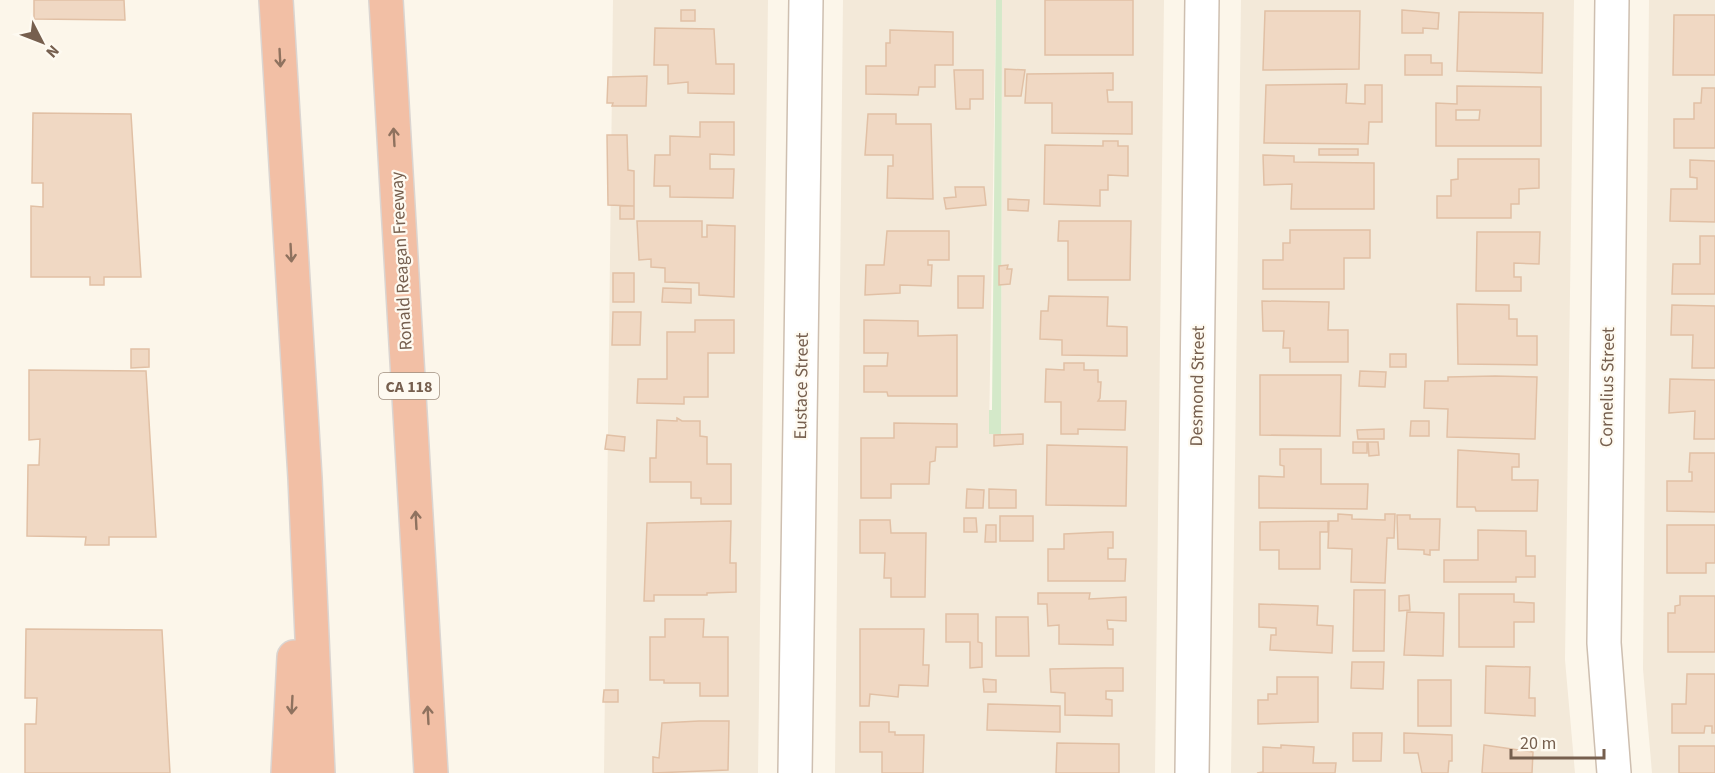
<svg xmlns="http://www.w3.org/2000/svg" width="1715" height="773" font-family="'Source Sans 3',sans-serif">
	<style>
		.residential { fill: #f3e9d9 }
		.green { fill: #d4e9c9 }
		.building { fill: #f0d8c3; stroke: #e1c0a5; stroke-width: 1.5; fill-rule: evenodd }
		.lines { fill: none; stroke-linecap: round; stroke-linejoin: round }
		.minor-casing { stroke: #cebfb0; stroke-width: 36 }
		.highway-casing { stroke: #dbd5d1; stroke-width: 36 }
		.minor { stroke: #fff; stroke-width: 33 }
		.highway { stroke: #f2bfa5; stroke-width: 33 }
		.oneway { stroke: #8f725f }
		.labels { text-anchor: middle; stroke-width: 4.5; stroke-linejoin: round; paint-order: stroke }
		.shield { fill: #fefaf1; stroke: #9f8e7f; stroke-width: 1.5 }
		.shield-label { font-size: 16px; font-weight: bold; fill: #765f4e }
		.street-label { font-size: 18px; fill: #765f4e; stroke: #fefaf1 }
	</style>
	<rect width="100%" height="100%" fill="#fcf6ea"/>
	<!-- residential -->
	<path class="residential" d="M613 0H768L758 773H604Z
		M843 0H996L989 434 1001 433 1002 0H1164L1155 773H835Z
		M1241 0H1574L1565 660 1575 773H1231Z
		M1649 0H1715V773H1652L1643 669Z"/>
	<!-- green -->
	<path class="green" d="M996 0H1002L1001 434H989V410H992Z"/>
	<!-- building -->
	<path class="building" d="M34 0H124L125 20 34 19Z
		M1045 0H1133V55H1045Z
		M681 10H695V21H681Z
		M1402 10 1439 13 1438 29 1423 28V33H1402Z
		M1265 11H1360L1359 69 1263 70Z
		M1459 12 1543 13 1542 73 1457 71Z
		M1674 15H1715V75H1673Z
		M655 28 714 29 716 64H734V94L688 93V82L668 84V65H654Z
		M890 30 953 32V65H935V87H919L918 95 866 94V66H886V43H890Z
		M1405 55H1431V63H1442V75H1405Z
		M1005 69 1025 70 1021 96H1005Z
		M954 70H983V99H970V109H956Z
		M1113 73V90H1107L1108 102H1132V134L1052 133V103H1025L1027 74Z
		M647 76 646 106H612L613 103H607L608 77Z
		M1347 84 1346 103 1365 104V85H1382V122H1369L1368 144 1264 143 1266 85Z
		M1457 86 1541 87V146H1436V103L1457 104ZM1456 110H1480L1479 120H1456Z
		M1702 88H1715V148H1674V119H1694V103H1701Z
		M33 113 131 114 141 277H104V285H90V277H31V206L43 207V183H32Z
		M868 114H896V124H931L933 199 887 198 888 166H893V155H865Z
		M700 122H734V155L710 154V169H734L733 198 670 197V186H654L655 155H670V136L700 137Z
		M607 135H627L628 170 634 171V206L608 205Z
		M1103 141H1118V146H1128V176L1108 175V190H1100V206L1044 204 1045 145 1103 146Z
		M1319 149H1358V155H1319Z
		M1263 155 1294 156V162L1374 163V209H1291L1292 184 1264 185Z
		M1458 159H1539V188L1519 189V204H1511V218H1437V196H1451V180L1458 179Z
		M1690 160 1715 161V222L1670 221 1671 189H1697V178L1690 177Z
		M955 187H984L986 205 946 209 944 198 956 197Z
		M1008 199 1029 200 1028 211 1008 210Z
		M620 206H634V219H620Z
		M637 221H702V237H707V225L735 226 734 297 699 295V283L665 282V268L651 267V259L639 260Z
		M1059 221H1131L1130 280H1068V241H1058Z
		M1290 230H1370V258H1344V289H1263V260H1283V243H1290Z
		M887 231H949V260H928V265H932L931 286 900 285V293L865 295 866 265H884Z
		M1477 232H1540L1539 264 1514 263V277H1521V291H1476Z
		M1700 236H1715V294H1672L1673 264H1700Z
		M1008 265 1007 269H1012L1010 284 999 285V266Z
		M613 273H634V302H613Z
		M958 276H984L983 308H958Z
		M663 288 691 289V303L662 302Z
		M1049 296 1108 297 1107 326 1127 327V356L1062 355V340L1040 339 1041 311H1048Z
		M1262 301 1329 302 1328 330H1348V362H1290V348H1283L1284 331H1263Z
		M1457 304 1509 305V319H1517V336H1537V365L1458 364Z
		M1672 305 1715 306V368H1692L1693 335H1671Z
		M613 312H641L640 345H612Z
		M695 320H734V353H708V397H684V404L637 403 638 379H667V332H695Z
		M864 320 918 321V336L957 335V396H888L887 392H864V366H887L888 353H864Z
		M131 349H149V367L131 368Z
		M1390 354H1406V367H1390Z
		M1064 363H1084V370H1098V382H1101L1100 398 1098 401H1126L1125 430 1078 429V434H1061V402H1045L1046 369 1064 370Z
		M29 370 146 371 156 537H109V545H85L86 537 27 536 28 465H39L40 439 29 440Z
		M1360 371 1386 372 1385 387 1359 386Z
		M1260 375H1341L1340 436 1260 435Z
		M1495 376 1537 377 1535 439 1447 437 1448 409 1424 408 1425 381H1448V377Z
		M1670 379 1715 380V439H1694L1695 411 1669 413Z
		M677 418 682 421H700V436L707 437V464H731V504H701V498H691V482H650V458H656L657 420 677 421Z
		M1411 421H1429V436H1410Z
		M894 423 957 424V447H936L935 461 930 462 929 484H891V498H861V438H894Z
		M1384 429V439H1358L1357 430Z
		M1023 434V444L994 446V435Z
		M607 435 625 437 624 451 605 449Z
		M1353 442H1367V453H1353Z
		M1368 442H1378L1379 455 1369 456Z
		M1047 445 1127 447 1126 506 1046 505Z
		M1280 449H1321V484H1368L1367 509 1259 508V476L1284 477V466L1280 465Z
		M1458 450 1519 454V467H1512V480H1538L1537 511H1476L1475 507H1457Z
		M1690 453H1715V512L1667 511V481H1692V472H1689Z
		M967 489 984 490 983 508H966Z
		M989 489 1016 490V508H989Z
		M1338 514 1352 515V519L1385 520V514H1395L1394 538H1387L1385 583 1351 582 1352 549 1328 548 1329 521H1338Z
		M1397 515H1410V519H1440L1439 550H1430V555L1424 554V550L1398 549Z
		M1000 516H1033V541H1000Z
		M964 518H976L977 532H964Z
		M860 520H890L891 533H926L925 597H891V578H884L885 553H860Z
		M731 521 730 563H736V592L707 593V595H654V601H644L647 523Z
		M1328 521V532H1320V569H1279V550H1260V522Z
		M986 525H996V542H985Z
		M1667 525H1715V563H1706V573H1667Z
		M1478 530 1526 531V556H1535V577H1516V582H1444V560H1478Z
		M1105 532H1113V548H1108V559H1126L1125 581H1048V549H1064V534Z
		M1354 590H1385L1384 651H1353Z
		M1038 593H1090L1089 599 1126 597V621L1107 620 1108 629H1113V645L1059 644V625L1048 626 1047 604H1038Z
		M1459 594H1514V602L1534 603V622H1514V647H1459Z
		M1409 595 1410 610 1399 611V596Z
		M1680 596H1715V652H1668V613H1675V606L1680 605Z
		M1259 604 1318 606 1317 625 1333 626 1332 653 1270 650 1271 635H1276V628L1259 627Z
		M1407 612 1444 613 1443 656 1404 655Z
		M946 614H978V642L982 643V667L970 668V642H946Z
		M996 617H1028L1029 656H996Z
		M665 619H704L703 637H728V696H700V683H664V680H650V637H665Z
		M26 629 162 630 170 773H25V724H36L37 698H25Z
		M860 629H924L923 665H929L928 686 899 685 898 697 870 694 869 706H860Z
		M1352 662H1384L1383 689 1351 688Z
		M1486 666 1530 667 1529 698H1535V716L1485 713Z
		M1104 668H1123V691H1106V699L1112 700V716L1065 715V693L1051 692 1050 669Z
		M1687 674H1715V733H1712V726H1705L1704 733H1672V704H1686Z
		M1277 677H1318V722L1258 724V700H1268V694H1277Z
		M983 679 996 680V692H984Z
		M1418 680H1451V726H1418Z
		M604 690H618V702H603Z
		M988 704 1060 706V732L987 730Z
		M699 721H729L728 770 653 773V757L659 758 662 723Z
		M860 722H889V732H895V735H924L923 773H882V752H860Z
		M1353 733H1382L1381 761H1353Z
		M1404 733 1452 735V761H1449L1448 773H1422L1418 753H1404Z
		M1057 743 1119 744V773H1056Z
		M1281 745 1314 747 1313 763H1336L1335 773H1257L1263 772V747L1281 748Z
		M1484 745 1533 752 1532 773H1482Z
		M1679 746H1715V773H1679Z"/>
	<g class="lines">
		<!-- minor casing -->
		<g class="minor-casing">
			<path id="minor" d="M1612 0 1604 643 1614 773
				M795 773 806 0
				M1192 773 1202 0"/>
		</g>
		<!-- highway casing -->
		<g class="highway-casing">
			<path id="highway" d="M276 0 305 478 318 773
				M386 0 431 773
				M288 773 294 657"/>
		</g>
		<!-- minor -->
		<use href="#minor" class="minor"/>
		<!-- highway -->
		<use href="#highway" class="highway"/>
	</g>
	<!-- one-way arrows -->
	<defs><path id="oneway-shaft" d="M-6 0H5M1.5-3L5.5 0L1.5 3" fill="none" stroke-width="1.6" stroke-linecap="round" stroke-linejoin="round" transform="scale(1.5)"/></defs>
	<g class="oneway">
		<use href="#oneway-shaft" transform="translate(280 58) rotate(87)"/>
		<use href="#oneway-shaft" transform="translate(394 137) rotate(-93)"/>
		<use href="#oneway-shaft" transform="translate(291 253) rotate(87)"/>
		<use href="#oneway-shaft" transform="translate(416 520) rotate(-93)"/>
		<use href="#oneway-shaft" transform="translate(292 705) rotate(93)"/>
		<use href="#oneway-shaft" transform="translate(428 715) rotate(-93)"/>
	</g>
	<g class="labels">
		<!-- shield labels -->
		<rect class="shield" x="379" y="373" width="60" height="26" rx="4.5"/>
		<g class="shield-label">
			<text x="409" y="392">CA 118</text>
		</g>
		<!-- street labels -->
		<g class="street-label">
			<text transform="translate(401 261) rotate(-93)" y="6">Ronald Reagan Freeway</text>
			<text transform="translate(801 386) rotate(-89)" y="6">Eustace Street</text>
			<text transform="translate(1197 386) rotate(-89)" y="6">Desmond Street</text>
			<text transform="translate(1607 387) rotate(-89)" y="6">Cornelius Street</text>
		</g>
	</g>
	<!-- north arrow -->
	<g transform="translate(42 42) rotate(132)" stroke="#fefaf1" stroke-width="4.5" paint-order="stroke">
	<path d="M0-4.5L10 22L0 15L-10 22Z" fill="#765f4e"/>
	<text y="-9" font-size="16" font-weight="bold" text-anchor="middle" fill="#765f4e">N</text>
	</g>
	<!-- scale -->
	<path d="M1511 749v9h93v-9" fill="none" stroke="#765f4e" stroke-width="3"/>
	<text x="1520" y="749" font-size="18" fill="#765f4e" stroke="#fefaf1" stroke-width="4.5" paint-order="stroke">20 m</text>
</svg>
